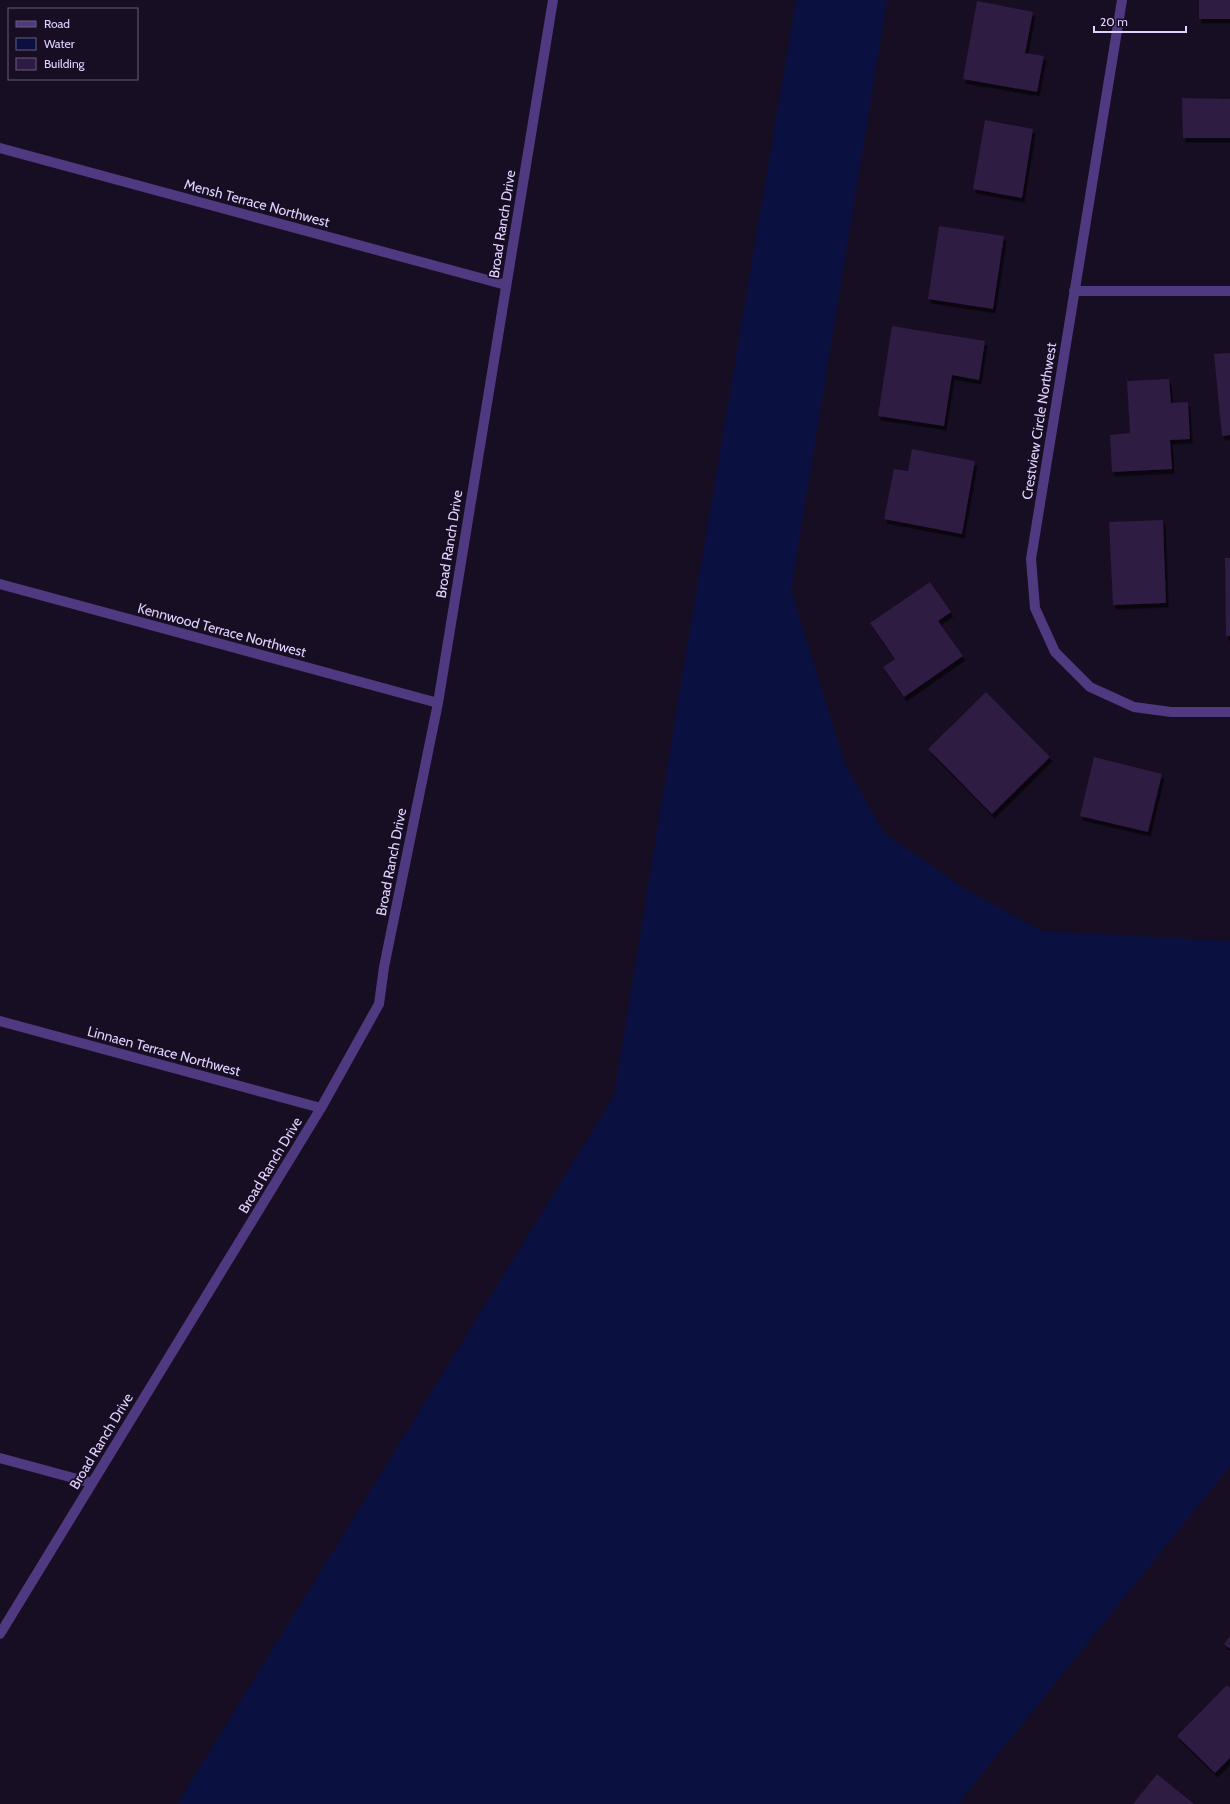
<svg xmlns="http://www.w3.org/2000/svg" width="1230" height="1804" font-family="Cabin,sans-serif">
	<style>
		.water { fill: #0a103f }
		.building { fill: #2e1b43; filter: url(#shadow) }
		.lines { fill: none; stroke-linecap: round; stroke-linejoin: round }
		.street { stroke: #4f3a81; stroke-width: 10 }
		.labels { text-anchor: middle; stroke-width: 3.5; stroke-linejoin: round; paint-order: stroke }
		.street-label { font-size: 14px; fill: #e2d1fe; stroke: #170e23 }
	</style>
	<defs>
		<filter id="shadow"><feDropShadow dx="2.5" dy="4.5" stdDeviation="0" flood-color="#0009"/></filter>
	</defs>
	<rect width="100%" height="100%" fill="#170e23"/>
	<!-- water -->
	<path class="water" d="M796 0H887L791 590 845 764 884 833 965 889 1042 931 1230 941V1466L958 1804H177L614 1096 680 689Z"/>
	<!-- building -->
	<path class="building" d="M1199 0H1230V19H1199Z
		M977 1 1033 12 1025 53 1044 56 1037 92 963 79Z
		M1182 98 1230 99V138H1183Z
		M985 120 1033 129 1022 198 973 189Z
		M939 226 1004 236 993 309 928 299Z
		M892 326 985 341 979 380 952 375 944 426 878 416Z
		M1230 353V435L1222 436 1214 354Z
		M1169 379 1171 403 1188 402 1190 439 1170 440 1172 469 1112 472 1110 435 1130 433 1127 381Z
		M912 449 975 461 962 534 884 519 894 469 908 471Z
		M1163 520 1166 603 1113 605 1109 522Z
		M1225 558H1230V636H1226Z
		M930 582 951 612 938 621 963 656 904 697 883 667 895 659 870 623Z
		M986 692 1050 757 992 814 928 749Z
		M1094 757 1162 774 1148 832 1080 816Z
		M1230 1636V1649L1224 1644Z
		M1227 1685 1230 1688V1758L1215 1773 1177 1736Z
		M1157 1774 1194 1804H1133Z"/>
	<g class="lines">
		<!-- street -->
		<path class="street" d="M1122 0 1031 559 1035 608 1055 652 1090 687 1134 707 1171 712H1230
			M0 148 506 285
			M1074 291H1230
			M0 584 438 703
			M0 1021 321 1108
			M0 1458 92 1483
			M0 1634 321 1108 379 1004 384 967 438 703 553 0"/>
	</g>
	<g class="labels">
		<!-- street labels -->
		<g class="street-label">
			<text transform="translate(257 203) rotate(15)" y="5">Mensh Terrace Northwest</text>
			<text transform="translate(502 224) rotate(-81)" y="5">Broad Ranch Drive</text>
			<text transform="translate(1039 421) rotate(-81)" y="5">Crestview Circle Northwest</text>
			<text transform="translate(449 544) rotate(-81)" y="5">Broad Ranch Drive</text>
			<text transform="translate(222 630) rotate(15)" y="5">Kennwood Terrace Northwest</text>
			<text transform="translate(391 862) rotate(-79)" y="5">Broad Ranch Drive</text>
			<text transform="translate(164 1051) rotate(15)" y="5">Linnaen Terrace Northwest</text>
			<text transform="translate(270 1165) rotate(-59)" y="5">Broad Ranch Drive</text>
			<text transform="translate(101 1441) rotate(-59)" y="5">Broad Ranch Drive</text>
		</g>
	</g>
	<!-- legend -->
	<rect x="8" y="8" width="130" height="72" fill="#170e23" stroke="#685c7b"/>
	<rect x="16" y="21" width="20" height="6" fill="#4f3a81" stroke="#685c7b"/>
	<text x="44" y="28" font-size="12" fill="#e2d1fe">Road</text>
	<rect x="16" y="38" width="20" height="12" fill="#0a103f" stroke="#685c7b"/>
	<text x="44" y="48" font-size="12" fill="#e2d1fe">Water</text>
	<rect x="16" y="58" width="20" height="12" fill="#2e1b43" stroke="#685c7b"/>
	<text x="44" y="68" font-size="12" fill="#e2d1fe">Building</text>
	<!-- scale -->
	<path d="M1094 26v6h92v-6" fill="none" stroke="#e2d1fe" stroke-width="2"/>
	<text x="1100" y="26" font-size="12" fill="#e2d1fe" stroke="#170e23" stroke-width="3" paint-order="stroke">20 m</text>
</svg>
